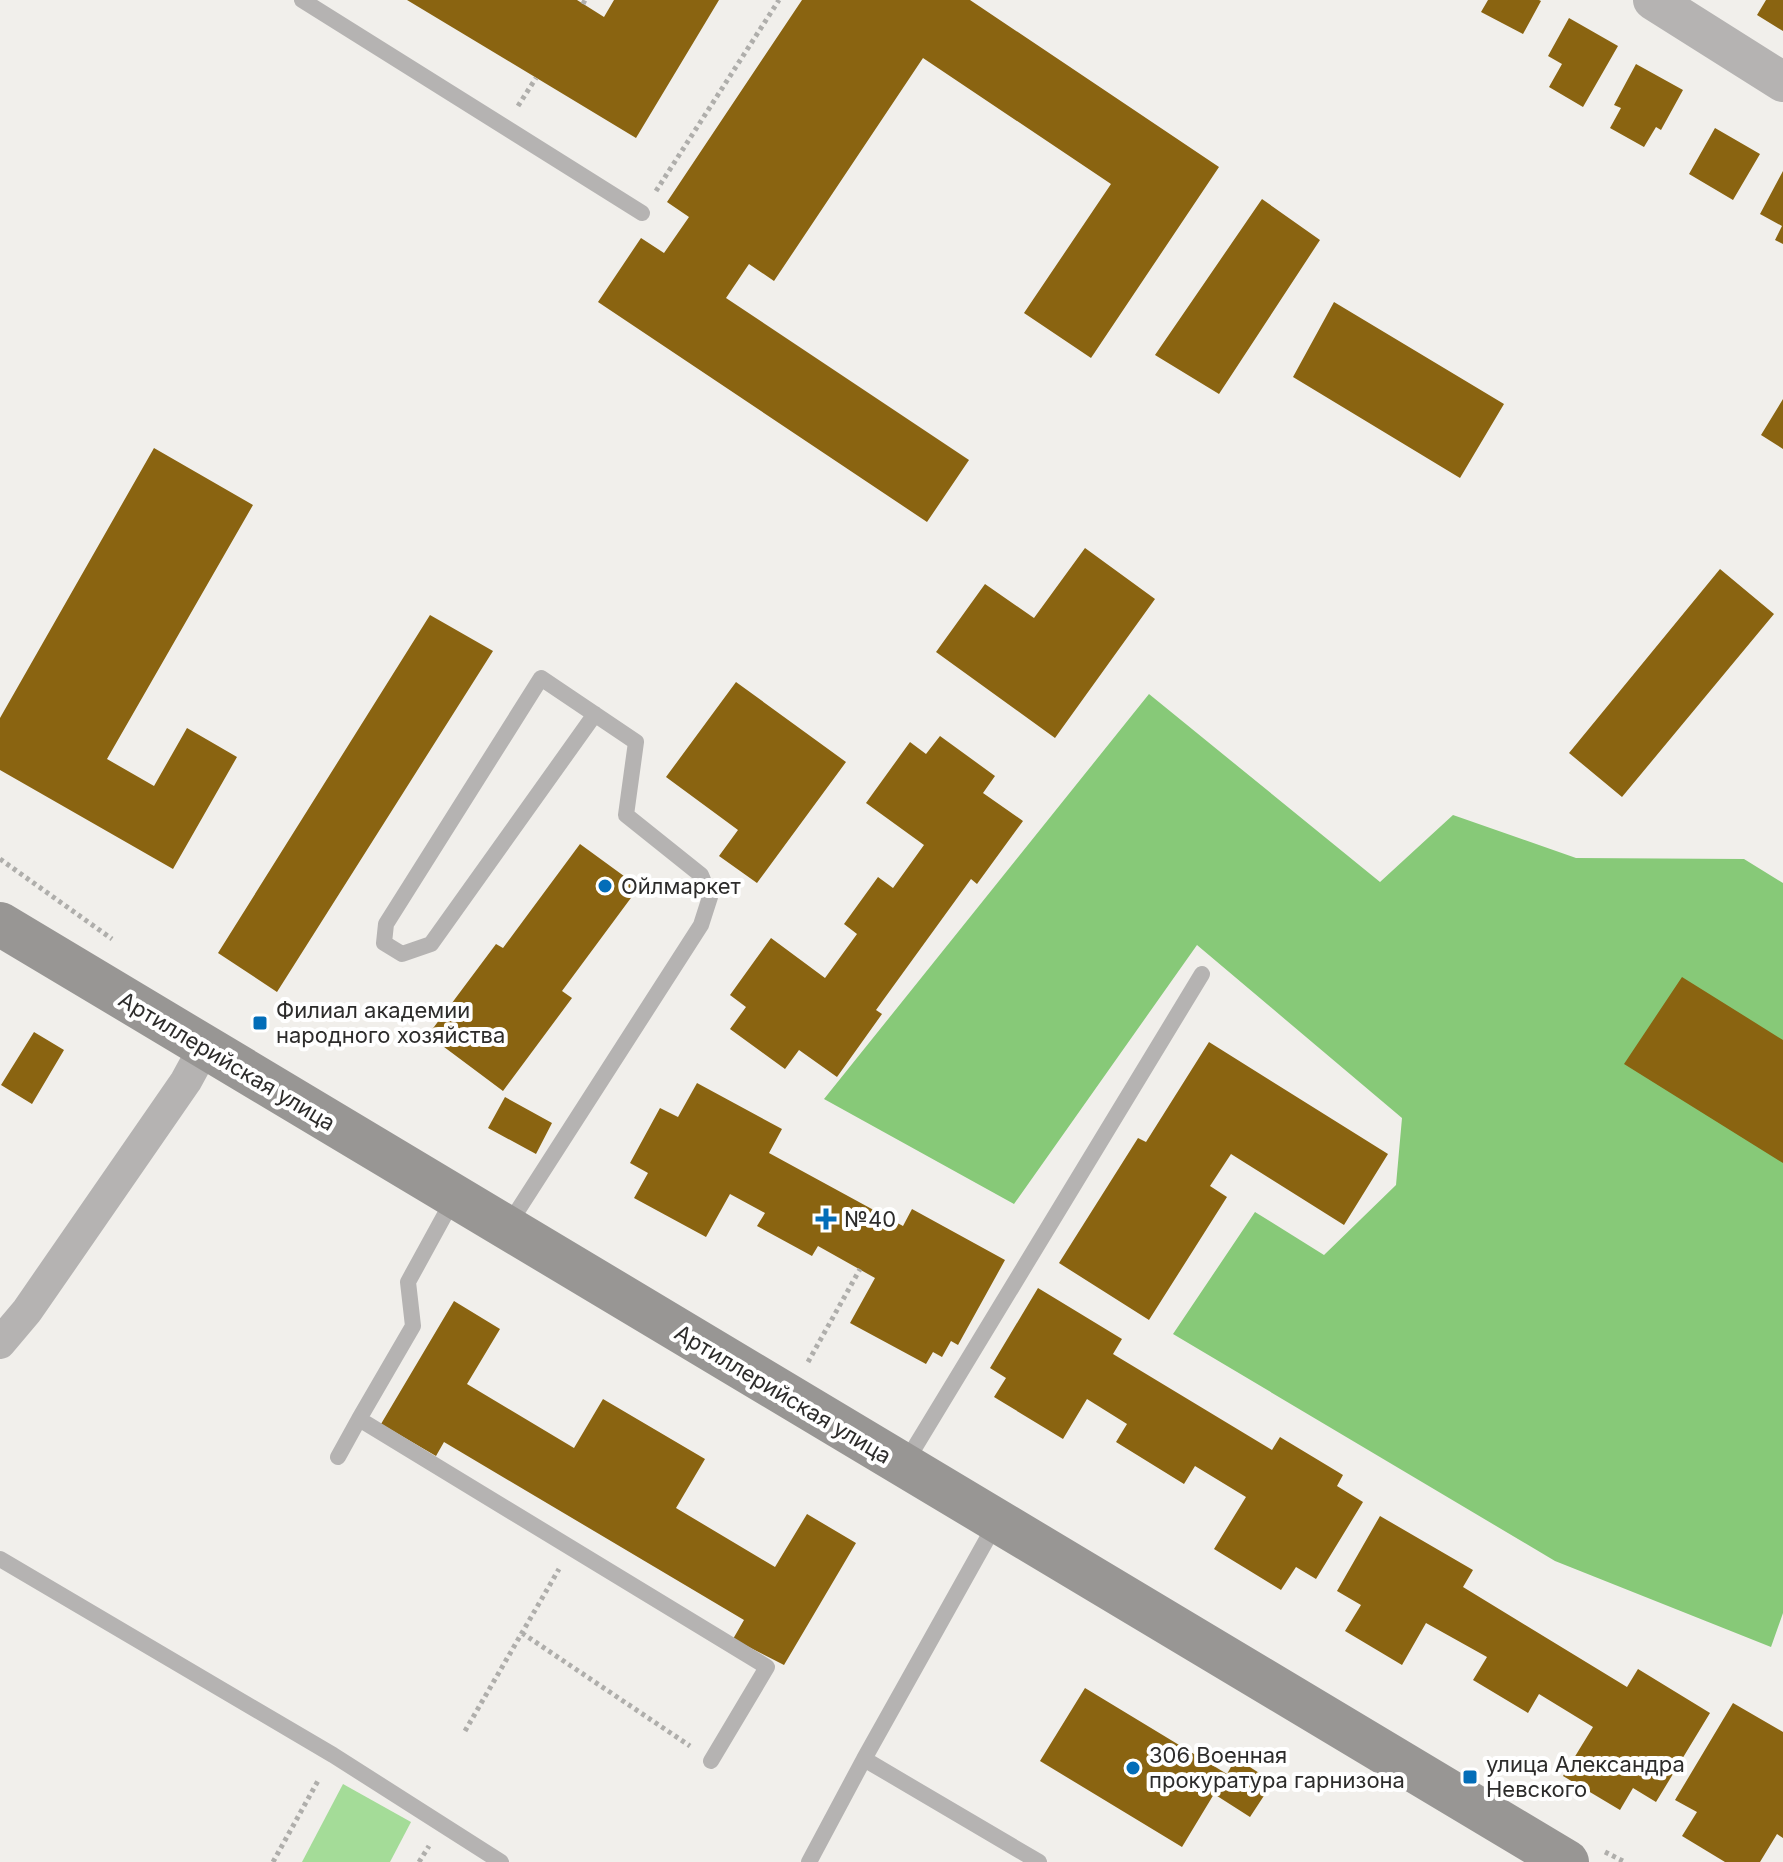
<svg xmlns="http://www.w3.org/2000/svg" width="1783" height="1862" font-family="Inter,sans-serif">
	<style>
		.green { fill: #a4dc98 }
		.forest { fill: #87c978 }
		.building { fill: #8a6411 }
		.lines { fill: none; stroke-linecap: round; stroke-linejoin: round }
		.path { stroke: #afaeab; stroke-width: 5; stroke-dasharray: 4 4; stroke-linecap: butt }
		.service { stroke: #b5b3b2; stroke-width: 16 }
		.minor { stroke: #b5b3b2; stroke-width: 32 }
		.tertiary { stroke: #b5b3b2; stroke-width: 40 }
		.secondary { stroke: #989694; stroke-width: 44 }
		.poi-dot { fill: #036db8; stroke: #fff; stroke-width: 3 }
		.labels { text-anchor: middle; stroke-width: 8; stroke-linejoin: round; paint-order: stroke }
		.poi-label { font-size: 22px; fill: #2d2c2b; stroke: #fff; text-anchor: start }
		.street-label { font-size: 22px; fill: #2d2c2b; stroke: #fff }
	</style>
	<rect width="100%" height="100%" fill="#f1efeb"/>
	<!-- green -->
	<path class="green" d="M343 1784 411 1822 390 1862H302Z"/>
	<!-- forest -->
	<path class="forest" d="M1149 694 1380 882 1453 815 1576 858 1744 859 1783 883V1613L1771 1647 1555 1561 1173 1334 1255 1212 1324 1255 1396 1185 1402 1118 1197 945 1014 1204 824 1099Z"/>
	<!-- building -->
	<path class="building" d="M407 0H577L604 17 614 0H719L636 138Z
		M802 0H970L1219 167 1091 358 1024 313 1111 184 923 58 774 281 749 264 726 298 969 460 927 522 598 302 641 238 664 253 689 217 667 202Z
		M1488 0H1539L1541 1 1523 34 1481 12Z
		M1766 0H1783V31L1757 15Z
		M1569 18 1618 46 1583 107 1549 87 1562 64 1548 56Z
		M1636 64 1683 90 1661 130 1656 127 1644 147 1610 128 1621 108 1614 105Z
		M1715 128 1760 154 1733 200 1689 174Z
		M1783 171V244L1775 240 1782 226 1760 214Z
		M1262 199 1320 240 1219 394 1155 355Z
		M1334 302 1504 404 1460 478 1293 377Z
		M1783 399V449L1761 435Z
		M154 448 253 505 107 759 154 786 187 728 237 757 173 869 0 770V718Z
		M1085 548 1155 599 1055 738 936 652 985 584 1034 618Z
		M1720 569 1774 614 1622 797 1569 753Z
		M430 615 493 651 277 992 218 953Z
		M736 682 846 762 757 883 719 856 738 830 666 777Z
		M940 736 995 776 983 793 1023 821 977 884 971 879 876 1010 882 1014 837 1077 799 1050 785 1069 730 1029 746 1007 730 995 771 938 825 978 857 934 844 924 878 877 893 888 924 845 866 803 910 742 926 754Z
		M580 844 639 887 562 991 572 998 503 1091 428 1035 496 944 503 948Z
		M1682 977 1783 1040V1163L1624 1064Z
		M34 1032 64 1050 32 1104 1 1085Z
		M1209 1042 1388 1154 1344 1225 1231 1154 1210 1186 1227 1197 1149 1320 1059 1263 1138 1138 1146 1142Z
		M697 1083 782 1129 769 1153 903 1226 912 1209 1005 1260 958 1345 951 1341 942 1357 933 1352 926 1364 850 1323 875 1278 818 1246 812 1256 757 1226 765 1213 730 1194 706 1237 634 1198 648 1173 630 1163 660 1108 678 1117Z
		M505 1097 552 1123 536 1154 488 1128Z
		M1038 1288 1122 1339 1113 1354 1272 1450 1280 1437 1343 1475 1337 1486 1363 1502 1316 1579 1296 1567 1281 1590 1214 1549 1246 1497 1195 1466 1184 1484 1116 1442 1127 1424 1087 1399 1063 1439 994 1397 1006 1378 990 1368Z
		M454 1301 500 1329 467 1384 574 1448 603 1399 705 1459 676 1508 775 1567 807 1514 856 1543 784 1665 733 1639 744 1620 444 1442 436 1456 381 1424Z
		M1380 1516 1473 1570 1463 1587 1627 1687 1638 1669 1710 1713 1656 1802 1633 1788 1620 1810 1563 1776 1593 1727 1539 1694 1528 1713 1473 1680 1487 1657 1426 1623 1402 1665 1345 1631 1361 1605 1337 1591Z
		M1085 1688 1227 1774 1236 1758 1273 1782 1250 1817 1214 1794 1182 1847 1040 1761Z
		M1733 1703 1783 1732V1838L1777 1834 1760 1862H1725L1682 1836 1697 1812 1675 1800Z"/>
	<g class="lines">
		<!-- path -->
		<path class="path" d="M583 4 585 0
			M518 106 536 78
			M656 191 779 0
			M0 859 112 939
			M808 1362 860 1269
			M522 1633 690 1746
			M465 1731 559 1569
			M1605 1852 1625 1862
			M273 1862 319 1779
			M419 1862 429 1846"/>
		<!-- service -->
		<path class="service" d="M302 0 642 213
			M454 1198 408 1282 413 1326 359 1419 767 1667 711 1761
			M507 1227 701 925 710 897 701 875 626 815 636 742 541 678 386 924 384 943 402 954 431 944 595 714
			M338 1457 359 1419
			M904 1465 1202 974
			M996 1523 864 1759 1039 1862
			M0 1559 333 1755 501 1862
			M809 1862 864 1759"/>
		<!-- minor -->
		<path class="minor" d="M0 1343 27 1311 186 1081 204 1048"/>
		<!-- tertiary -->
		<path class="tertiary" d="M1653 0 1783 82"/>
		<!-- secondary -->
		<path class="secondary" d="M0 924 1567 1862"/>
	</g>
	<!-- markers -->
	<g class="poi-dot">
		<circle cx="605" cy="886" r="8"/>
		<rect x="252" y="1015" width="16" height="16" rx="4"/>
		<path d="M822 1207h8v8h8v8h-8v8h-8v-8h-8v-8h8z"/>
		<circle cx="1133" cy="1768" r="8"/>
		<rect x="1462" y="1769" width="16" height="16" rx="4"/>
	</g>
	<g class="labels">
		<!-- poi labels -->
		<g class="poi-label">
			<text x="621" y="894">Ойлмаркет</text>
			<text x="276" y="1018">Филиал академии<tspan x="276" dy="25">народного хозяйства</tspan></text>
			<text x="844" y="1227">№40</text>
			<text x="1149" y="1763">306 Военная<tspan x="1149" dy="25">прокуратура гарнизона</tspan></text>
			<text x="1486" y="1772">улица Александра<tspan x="1486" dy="25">Невского</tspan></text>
		</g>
		<!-- street labels -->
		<g class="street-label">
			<text transform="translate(227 1061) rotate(31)" y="8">Артиллерийская улица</text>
			<text transform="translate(783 1394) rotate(31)" y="8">Артиллерийская улица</text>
		</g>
	</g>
</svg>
